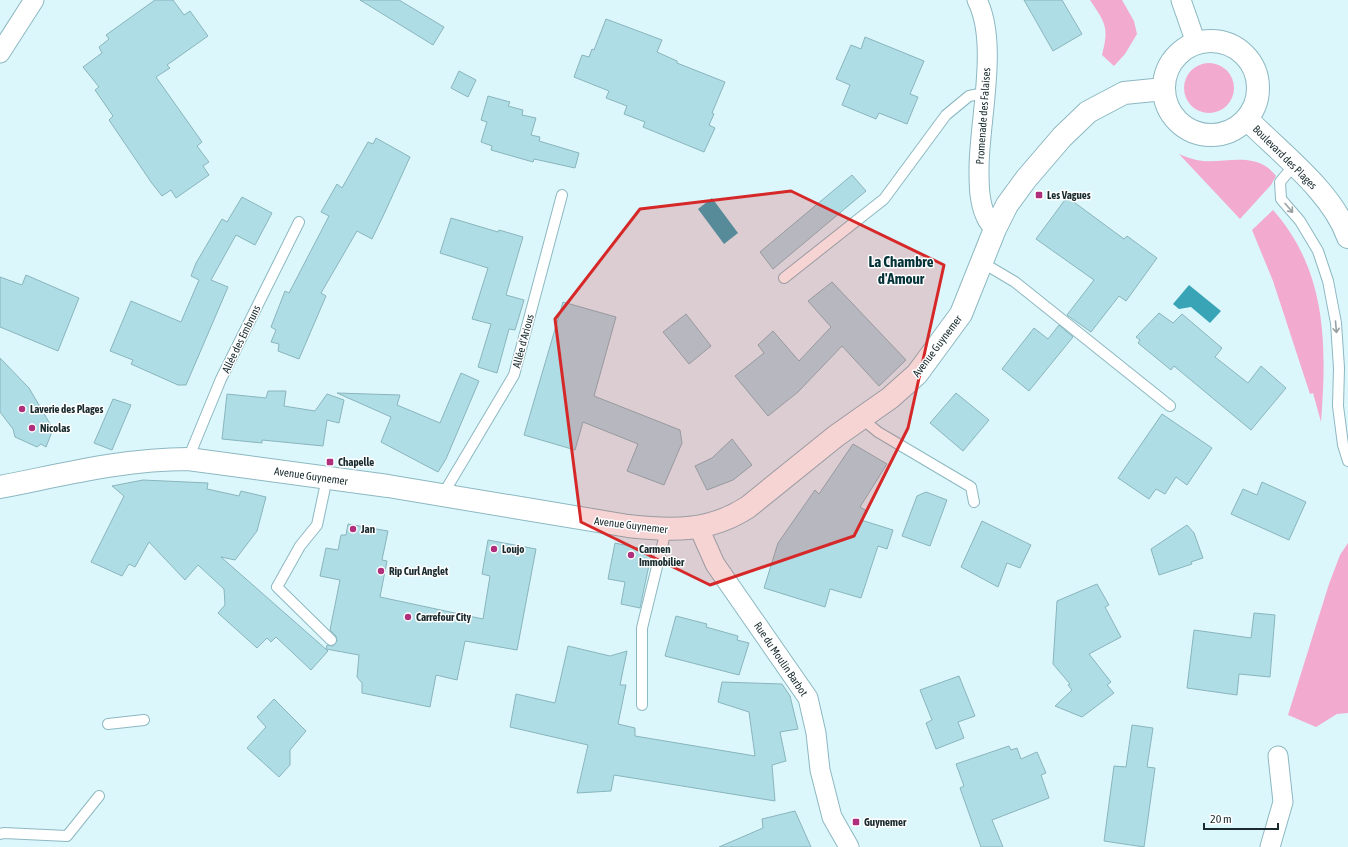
<svg xmlns="http://www.w3.org/2000/svg" width="1348" height="847" font-family="'Asap Condensed',sans-serif">
	<style>
		.green { fill: #f3aacf }
		.water { fill: #38a4b6 }
		.building { fill: #afdde5; stroke: #89b5bd }
		.lines { fill: none; stroke-linecap: round; stroke-linejoin: round }
		.lane-casing { stroke: #8cb8c1; stroke-width: 12 }
		.street-casing { stroke: #8cb8c1; stroke-width: 21 }
		.secondary-casing { stroke: #8cb8c1; stroke-width: 24 }
		.lane { stroke: #fff; stroke-width: 10 }
		.street { stroke: #fff; stroke-width: 19 }
		.secondary { stroke: #fff; stroke-width: 22 }
		.oneway { stroke: #98a0a1 }
		.marked { fill: #d62828; fill-opacity: 0.2; stroke: #d62828; stroke-width: 3; stroke-linejoin: round }
		.poi-dot { fill: #af2f7d; stroke: #fff; stroke-width: 1.5 }
		.labels { text-anchor: middle; stroke-width: 3; stroke-linejoin: round; paint-order: stroke }
		.street-label { font-size: 11px; fill: #192b2e; stroke: #fff }
		.poi-label { font-size: 11px; font-weight: bold; fill: #192b2e; stroke: #fff; text-anchor: start }
		.district-label { font-size: 15px; font-weight: bold; fill: #033239; stroke: #fff }
	</style>
	<rect width="100%" height="100%" fill="#dcf7fc"/>
	<!-- green -->
	<path class="green" d="M1090 0H1122L1134 21 1137 34 1125 54 1114 66 1102 55C1109 27 1106 24 1090 0Z
		M1184 88a25 25 0 1 1 50 0a25 25 0 1 1-50 0Z
		M1179 154C1186 157 1194 160 1203 161 1228 163 1257 151 1276 176L1271 185 1240 219Z
		M1273 210C1327 271 1327 345 1321 422L1313 393 1310 394 1273 281 1252 230Z
		M1348 543V713L1337 714 1316 727 1288 715 1329 584 1340 555Z"/>
	<!-- water -->
	<path class="water" d="M712 198 738 233 724 244 698 209Z
		M1189 285 1221 311 1210 323 1191 307 1179 309 1173 304Z"/>
	<!-- building -->
	<path class="building" d="M155 0H173L184 15 190 11 208 36 167 65 170 68 156 77 202 142 197 146 209 162 203 166 209 175 176 198 171 190 162 196 151 182 109 120 113 116 95 90 99 87 83 67 102 53 99 47 109 39 106 35Z
		M360 0H399L444 27 433 45Z
		M1024 0H1062L1082 34 1053 51Z
		M606 19 662 40 657 52 677 61V63L725 82 712 113 714 114 709 125 715 128 704 152 643 127 645 122 624 114 627 106 606 98 609 91 574 77 582 55 589 57 592 49 594 50Z
		M865 37 924 61 910 94 918 97 907 124 879 113 876 119 842 105 850 85 836 79 851 45 861 49Z
		M459 71 476 80 468 97 451 88Z
		M488 96 510 102 508 106 523 110 522 115 536 118 531 135 540 137 539 141 579 153 575 168 534 159 533 162 491 150 492 146 481 142 487 122 481 120Z
		M376 138 410 157 385 212 372 239 357 231 321 293 326 296 299 359 278 351 279 344 271 342 276 330 271 327 285 291 289 293 329 216 321 212 337 184 342 188 368 142 373 144Z
		M852 175 866 191 773 269 760 252Z
		M242 197 272 213 255 245 236 235 211 280 228 287 186 385H178L131 364 133 360 110 351 131 301 181 322 199 280 191 276 196 263 222 219 227 222Z
		M1067 197 1124 239 1127 236 1157 258 1126 301 1119 296 1091 332 1067 315 1094 280 1036 239Z
		M451 218 498 232 499 230 523 237 506 295 524 300 515 330 509 329 497 373 478 367 491 324 472 319 488 268 440 253Z
		M26 275 79 298 58 351 0 327V277L22 285Z
		M832 282 906 360 879 386 842 346 798 392 768 416 735 376 764 353 758 345 773 331 799 361 831 327 808 301Z
		M563 302 616 317 594 396 680 430 682 443 664 485 627 471 638 444 583 422 575 450 524 435Z
		M1159 313 1173 323 1182 314 1222 348 1215 357 1248 383 1261 366 1286 388 1251 430 1174 366 1171 370 1138 343 1140 340 1136 337Z
		M686 314 711 346 689 364 663 332Z
		M1059 325 1073 337 1029 391 1002 369 1034 328 1048 339Z
		M0 358 29 388 53 429 46 447 41 444 37 447 15 437 13 429 0 412Z
		M461 373 479 381 446 459 438 472 381 442 391 417 337 393 400 395 397 405 440 423Z
		M268 391H286L284 406 315 411 327 394 344 400 339 423 327 420 323 446 262 440V443L222 439 227 394 266 398Z
		M956 393 989 420 963 451 930 423Z
		M113 399 131 405 112 450 94 443Z
		M1162 414 1212 448 1187 485 1176 477 1165 494 1156 489 1149 499 1118 478Z
		M732 439 752 465 733 480 707 490 695 466 712 458Z
		M853 444 887 464 860 507 867 511 861 520 893 530 887 549 878 546 861 598 830 589 825 607 764 588 778 543 815 490 819 494Z
		M143 480 208 483 207 489 239 496 241 491 266 497 257 531 235 560 221 557 328 651 311 670 276 637 271 642 267 638 257 648 218 613 225 605 224 589 198 565 185 580 149 542 135 567 129 564 122 576 91 562 124 496 112 486Z
		M1262 482 1306 502 1289 540 1231 514 1243 489 1257 495Z
		M926 492 947 500 930 546 902 536 917 496Z
		M982 521 1031 545 1020 568 1007 563 998 587 961 567Z
		M348 524 388 531 382 560 387 561 380 597 483 619 490 576 482 574 488 540 536 549 517 650 465 641 457 680 436 675 430 707 362 693V683L357 677 359 655 326 649 327 645 333 646 337 641 336 636 330 630 340 580 320 576 326 548 338 550 341 535H346Z
		M1187 525 1194 533 1203 558 1191 562 1192 564 1159 575 1151 549Z
		M615 543 652 551 640 608 621 604 625 582 608 579Z
		M1097 584 1109 605 1105 607 1121 637 1089 654 1111 682 1107 685 1114 693 1082 717 1055 706 1072 690 1068 685 1070 684 1053 664 1057 601Z
		M1254 613 1275 615 1270 677 1239 674 1237 695 1187 688 1194 630 1251 638Z
		M676 616 707 624 706 627 738 636 737 640 749 643 739 675 665 656Z
		M568 646 610 656 627 651 620 685H626L618 724 635 728V736L755 756 749 712 718 702 722 682 782 684 790 696 798 729 780 732 786 761 772 765 775 801 614 775 611 791 577 793 588 745 510 727 516 694 555 703Z
		M959 676 975 716 958 722 964 738 936 749 926 723 932 720 920 690Z
		M274 699 306 731 290 750V765L279 777 247 748 266 727 257 717Z
		M1132 725 1153 728 1147 767 1155 768 1144 847 1104 841 1114 766 1126 767Z
		M1009 746 1011 750 1017 748 1021 759 1037 752 1046 773 1041 775 1049 798 992 820 1003 847H981L960 788 964 786 956 764Z
		M795 811 811 847H719L763 828 762 819Z"/>
	<g class="lines">
		<!-- lane casing -->
		<g class="lane-casing">
			<path id="lane" d="M1295 164 1280 182 1281 199 1300 221 1318 251 1328 281 1336 323 1339 368 1338 406 1343 445 1348 461
				M983 263 1015 282 1170 406
				M784 278 884 199 946 115 969 96 984 93
				M861 418 878 432 971 487 974 502
				M188 459 221 379 299 222
				M327 478 317 525 300 546 277 587 331 640
				M442 496 514 375 562 195
				M642 705V628L666 530
				M108 724 144 720
				M0 834 4 833 67 836 99 796"/>
		</g>
		<!-- street casing -->
		<g class="street-casing">
			<path id="street" d="M977 0C999 43 979 121 979 169 979 185 979 202 986 217 988 222 992 226 995 229
				M1181 0 1196 43
				M0 53 34 0
				M699 528 715 564 808 698 816 733 820 770 832 817 849 847
				M1270 847 1283 802 1278 756"/>
		</g>
		<!-- secondary casing -->
		<g class="secondary-casing">
			<path id="secondary" d="M1164 88a47 47 0 1 1 94 0a47 47 0 1 1-94 0Z
				M1247 119C1280 153 1332 191 1348 237
				M0 487C62 475 124 459 188 459L388 486 628 526C672 531 710 532 748 507L836 436 890 398 917 374 961 314 995 229 1007 205 1026 179 1062 137 1088 112 1124 93 1164 89"/>
		</g>
		<!-- lane -->
		<use href="#lane" class="lane"/>
		<!-- street -->
		<use href="#street" class="street"/>
		<!-- secondary -->
		<use href="#secondary" class="secondary"/>
	</g>
	<!-- one-way arrows -->
	<defs><path id="oneway-shaft" d="M-6 0H5M1.5-3L5.5 0L1.5 3" fill="none" stroke-width="1.6" stroke-linecap="round" stroke-linejoin="round"/></defs>
	<g class="oneway">
		<use href="#oneway-shaft" transform="translate(1289 208) rotate(49)"/>
		<use href="#oneway-shaft" transform="translate(1336 327) rotate(85)"/>
	</g>
	<!-- marked area -->
	<path class="marked" d="M791 191 944 265 908 428 854 536 710 585 581 522 555 319 640 209Z"/>
	<!-- markers -->
	<g class="poi-dot">
		<rect x="1035" y="191" width="8" height="8" rx="2"/>
		<circle cx="22" cy="409" r="4"/>
		<circle cx="32" cy="428" r="4"/>
		<rect x="326" y="458" width="8" height="8" rx="2"/>
		<circle cx="353" cy="529" r="4"/>
		<circle cx="494" cy="549" r="4"/>
		<circle cx="631" cy="555" r="4"/>
		<circle cx="381" cy="571" r="4"/>
		<circle cx="408" cy="617" r="4"/>
		<rect x="852" y="818" width="8" height="8" rx="2"/>
	</g>
	<g class="labels">
		<!-- street labels -->
		<g class="street-label">
			<text transform="translate(983 116) rotate(-86)" y="4">Promenade des Falaises</text>
			<text transform="translate(1285 157) rotate(45)" y="4">Boulevard des Plages</text>
			<text transform="translate(241 339) rotate(-64)" y="4">Allée des Embruns</text>
			<text transform="translate(523 341) rotate(-75)" y="4">Allée d'Arious</text>
			<text transform="translate(937 346) rotate(-53)" y="4">Avenue Guynemer</text>
			<text transform="translate(311 476) rotate(8)" y="4">Avenue Guynemer</text>
			<text transform="translate(631 525) rotate(7)" y="4">Avenue Guynemer</text>
			<text transform="translate(781 659) rotate(56)" y="4">Rue du Moulin Barbot</text>
		</g>
		<!-- poi labels -->
		<g class="poi-label">
			<text x="1047" y="199">Les Vagues</text>
			<text x="30" y="413">Laverie des Plages</text>
			<text x="40" y="432">Nicolas</text>
			<text x="338" y="466">Chapelle</text>
			<text x="361" y="533">Jan</text>
			<text x="502" y="553">Loujo</text>
			<text x="639" y="553">Carmen<tspan x="639" dy="13">Immobilier</tspan></text>
			<text x="389" y="575">Rip Curl Anglet</text>
			<text x="416" y="621">Carrefour City</text>
			<text x="864" y="826">Guynemer</text>
		</g>
		<!-- district labels -->
		<g class="district-label">
			<text x="901" y="267">La Chambre<tspan x="901" dy="17">d'Amour</tspan></text>
		</g>
	</g>
	<!-- scale -->
	<path d="M1204 823v6h74v-6" fill="none" stroke="#192b2e" stroke-width="2"/>
	<text x="1210" y="823" font-size="12" fill="#192b2e" stroke="#ffffff" stroke-width="3" paint-order="stroke">20 m</text>
</svg>
